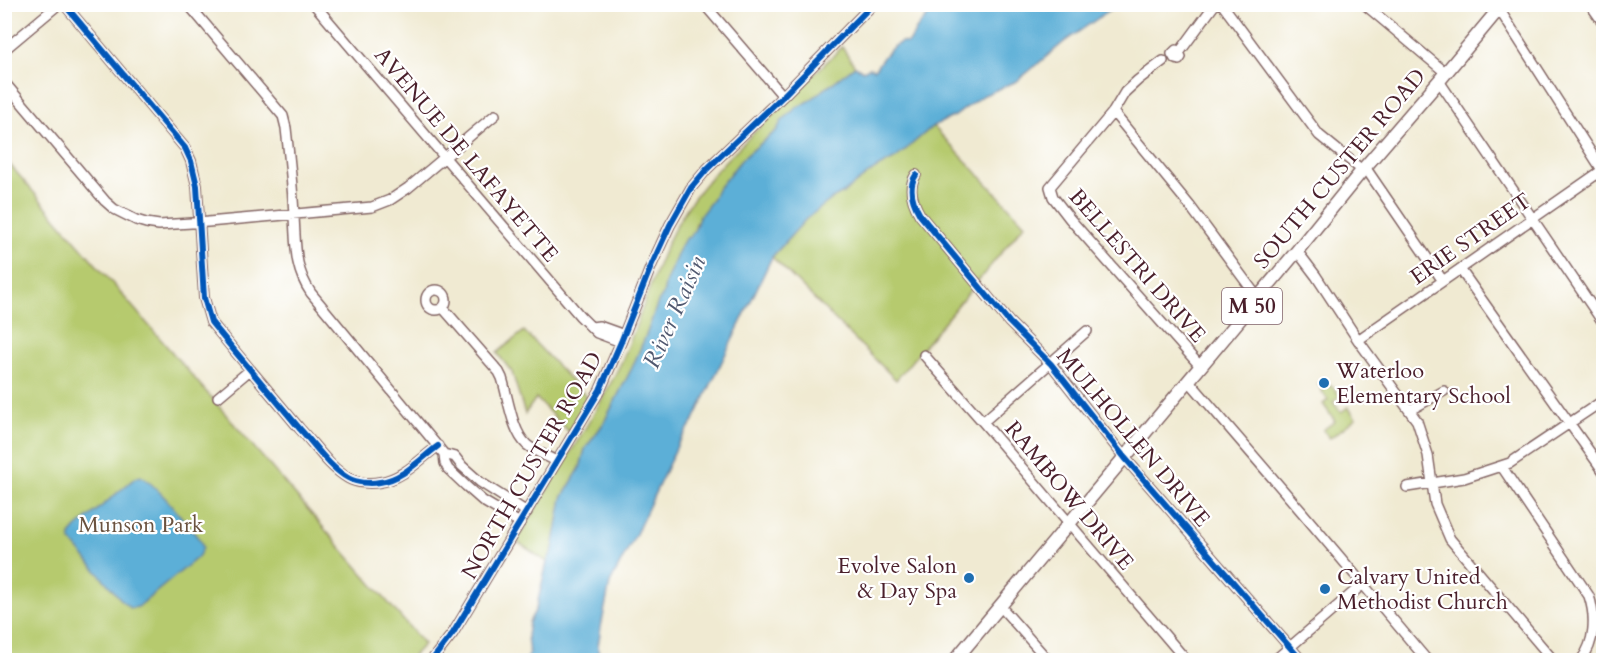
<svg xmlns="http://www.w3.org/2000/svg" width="1608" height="665" font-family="Cardo,serif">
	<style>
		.green { fill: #b6ca6e; stroke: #80744c; stroke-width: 1.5 }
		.water { fill: #5cafd7; stroke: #536781; stroke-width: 1.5 }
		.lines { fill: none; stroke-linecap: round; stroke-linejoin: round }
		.minor-casing { stroke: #846665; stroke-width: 12 }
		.major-casing { stroke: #846665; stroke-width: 15 }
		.minor { stroke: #fff; stroke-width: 9 }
		.major { stroke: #fff; stroke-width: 12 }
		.cycleway-casing { stroke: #fff; stroke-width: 10 }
		.cycleway { stroke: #0057b8; stroke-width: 6 }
		.poi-dot { fill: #1f6fb2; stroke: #fff; stroke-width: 2 }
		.labels { text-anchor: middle; stroke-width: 4.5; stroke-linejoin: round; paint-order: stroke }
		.shield { fill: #fff; stroke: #80626b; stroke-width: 1.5 }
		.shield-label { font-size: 21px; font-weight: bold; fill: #4a1f2b }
		.street-label { font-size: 22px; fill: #4a1f2b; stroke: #fff }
		.poi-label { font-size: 22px; fill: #4a1f2b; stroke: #fff; text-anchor: start }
		.park-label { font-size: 22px; fill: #6a523f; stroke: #fff }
		.water-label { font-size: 24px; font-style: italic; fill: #515970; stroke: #fff }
	</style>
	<rect width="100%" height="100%" fill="#fff"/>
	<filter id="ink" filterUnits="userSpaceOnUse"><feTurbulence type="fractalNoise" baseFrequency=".0167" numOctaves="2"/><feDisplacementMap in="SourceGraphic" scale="12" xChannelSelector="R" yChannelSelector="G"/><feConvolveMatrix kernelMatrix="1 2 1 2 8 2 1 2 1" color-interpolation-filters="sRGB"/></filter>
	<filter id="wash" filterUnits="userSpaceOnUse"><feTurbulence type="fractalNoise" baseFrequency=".008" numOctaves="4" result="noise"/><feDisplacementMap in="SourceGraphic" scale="24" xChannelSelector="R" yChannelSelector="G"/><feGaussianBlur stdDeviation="1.35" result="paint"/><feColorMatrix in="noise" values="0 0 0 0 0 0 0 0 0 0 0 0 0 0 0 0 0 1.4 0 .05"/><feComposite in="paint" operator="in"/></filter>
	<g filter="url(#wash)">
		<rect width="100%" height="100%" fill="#f0ead2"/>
		<!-- green -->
		<path class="green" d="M842 47 855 66 809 101 796 108 781 122 777 130 742 159 716 191 713 199 696 223 695 229 691 236 685 239 681 246 666 281 663 295 658 302 647 333 632 368 603 424 585 449 580 468 562 498 553 549 547 562 516 541C550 483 590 426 620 365 642 318 653 266 679 221 691 199 709 179 726 160Z
			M933 126 1025 224 896 380 772 257 806 219 832 198 843 193 875 169 896 158Z
			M5 159 424 644 409 660H5Z
			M524 331 588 398 569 432 536 398 525 414 512 372 497 353Z
			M1324 380 1329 386 1331 385 1340 396 1333 402 1341 412 1348 407 1356 418 1330 438 1323 430 1335 421 1323 404 1328 400 1322 392 1323 391 1318 384Z"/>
		<!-- water -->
		<path class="water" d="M940 4 1117 5 1064 42 1017 81 982 96 955 116 933 126 896 158 875 169 843 193 832 199 806 219 772 257 694 420 678 444 635 536 610 583 601 627 598 646 599 660H527L529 654 527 636 529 622 536 609 547 562 553 549 562 498 580 468 585 449 603 424 632 368 647 333 658 302 663 295 666 281 681 246 685 239 691 236 695 229 699 217 713 199 716 191 742 159 777 130 781 122 796 108 809 101 855 66 863 71 869 68 875 69C883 57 888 49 901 42L907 43C914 37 914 33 918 27 924 19 933 12 940 4Z
			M141 476C162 490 183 520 200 540L203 548 198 557 138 607 130 608 123 602 71 541 70 535 76 528 135 478Z"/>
	</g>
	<g filter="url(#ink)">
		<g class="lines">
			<!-- minor casing -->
			<g class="minor-casing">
				<path id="minor" d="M64 4 185 148 191 161 197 186 204 298 211 322C240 358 270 393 300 429 315 445 329 467 348 478 357 483 370 484 380 482 403 479 420 459 438 446
					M188 4 283 116 286 128C289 157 293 187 294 217 296 246 294 268 311 293L444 454 455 457 462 466 480 482 527 512
					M314 4 580 316 597 333 621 342
					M704 4 783 96
					M1222 4 1319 135 1362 170
					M1364 4 1446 73
					M1494 4 1499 9 1604 173
					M1590 4 1604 24
					M4 50 59 4
					M1179 53 1176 50 1172 54 1175 59 1179 60 1181 57 1179 53 1215 4
					M1163 61 1138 80 1125 92 1113 112 1050 187 1053 197 1070 219 1200 366
					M1439 81 1604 324
					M4 82 105 201 114 209 136 220 146 223 159 225 208 222 372 207 390 200 408 188 495 115
					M1113 112 1190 206 1258 298
					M1365 167 1443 281
					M916 175C907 188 913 203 920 215L1009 322 1051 364 1125 458 1301 660
					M1297 251 1316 276 1358 340 1417 421 1428 455 1435 504 1450 539 1553 660
					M1460 269 1604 472
					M426 300a10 10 0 1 1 20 0a10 10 0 1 1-20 0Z
					M443 308 499 372 502 378C508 397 512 432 527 445 536 452 547 456 556 461
					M592 327 599 326 624 335
					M1358 340 1604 169
					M924 355 983 422 1186 660
					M1189 381 1301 511 1427 660
					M218 397 250 370
					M1410 410 1444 391
					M983 422 1087 331
					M444 454 445 463 448 469 466 486 483 501 520 523
					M1502 467 1589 596C1596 617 1595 643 1581 660
					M1407 487 1464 478 1510 463 1604 400
					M1001 607 1048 660
					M432 660 453 633 600 390 621 342 652 264 670 225 691 188 707 169 783 96 873 4
					M1275 660 1363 584"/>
			</g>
			<!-- major casing -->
			<g class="major-casing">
				<path id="major" d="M955 660 1297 251 1365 167 1439 81 1503 4"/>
			</g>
			<!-- minor -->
			<use href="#minor" class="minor"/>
			<!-- major -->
			<use href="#major" class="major"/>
			<!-- cycleway casing -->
			<g class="cycleway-casing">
				<path id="cycleway" d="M64 4 185 148 191 161 197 186 204 298 211 322C240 358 270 393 300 429 315 445 329 467 348 478 357 483 370 484 380 482 403 479 420 459 438 446
					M916 175C907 188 913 203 920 215L1009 322 1051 364 1125 458 1301 660
					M432 660 453 633 600 390 621 342 652 264 670 225 691 188 707 169 783 96 873 4"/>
			</g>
			<!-- cycleway -->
			<use href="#cycleway" class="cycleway"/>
		</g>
	</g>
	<!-- markers -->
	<g class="poi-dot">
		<circle cx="1324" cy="383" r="6"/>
		<circle cx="969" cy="578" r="6"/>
		<circle cx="1325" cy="589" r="6"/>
	</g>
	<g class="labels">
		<!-- shield labels -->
		<rect class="shield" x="1222" y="288" width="60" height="36" rx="4.5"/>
		<g class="shield-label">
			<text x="1252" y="313">M 50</text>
		</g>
		<!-- street labels -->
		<g class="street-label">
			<text transform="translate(467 154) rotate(50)" y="8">AVENUE DE LAFAYETTE</text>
			<text transform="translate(1339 168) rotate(-50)" y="8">SOUTH CUSTER ROAD</text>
			<text transform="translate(1470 238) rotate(-35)" y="8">ERIE STREET</text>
			<text transform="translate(1138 265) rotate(49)" y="8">BELLESTRI DRIVE</text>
			<text transform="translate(1134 437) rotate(50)" y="8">MULHOLLEN DRIVE</text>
			<text transform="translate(531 465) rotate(-60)" y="8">NORTH CUSTER ROAD</text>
			<text transform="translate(1070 495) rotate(50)" y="8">RAMBOW DRIVE</text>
		</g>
		<!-- poi labels -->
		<g class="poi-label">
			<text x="1336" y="378">Waterloo<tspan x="1336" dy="25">Elementary School</tspan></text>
			<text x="957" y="573" text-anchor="end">Evolve Salon<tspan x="957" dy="25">&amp; Day Spa</tspan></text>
			<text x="1337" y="584">Calvary United<tspan x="1337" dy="25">Methodist Church</tspan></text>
		</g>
		<!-- park labels -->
		<g class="park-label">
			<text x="141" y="532">Munson Park</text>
		</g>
		<!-- water labels -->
		<g class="water-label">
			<text transform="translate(674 312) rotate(-66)" y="8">River Raisin</text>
		</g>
	</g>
	<!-- margin -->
	<rect width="1608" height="665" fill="none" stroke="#fff" stroke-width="24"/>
</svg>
